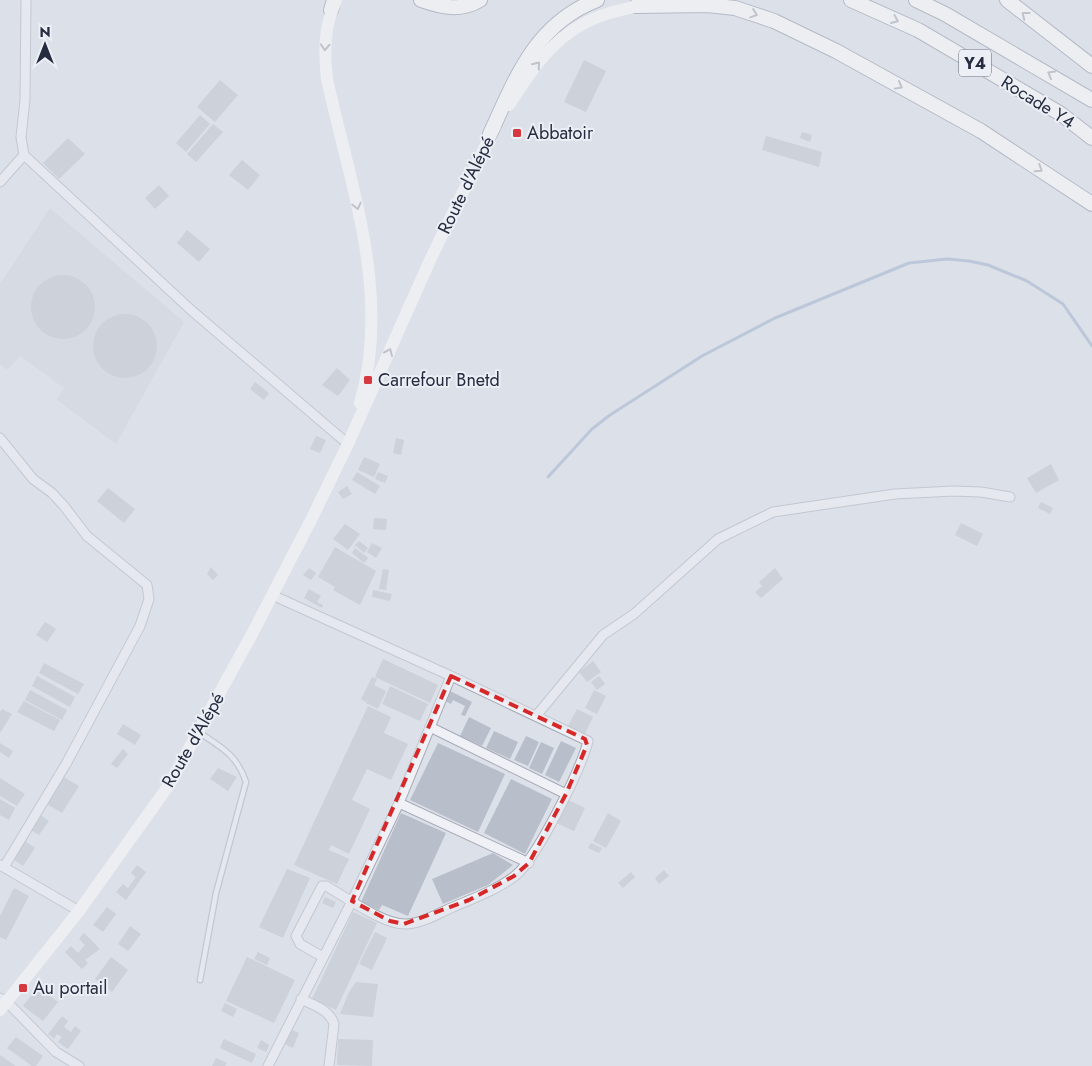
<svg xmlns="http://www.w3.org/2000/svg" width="1092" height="1066" font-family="Jost,sans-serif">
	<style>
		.built { fill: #ced2dd }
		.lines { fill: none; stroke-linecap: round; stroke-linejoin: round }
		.stream { stroke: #95a9ca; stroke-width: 3 }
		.building { fill: #b9becb }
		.service-casing { stroke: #a5aab5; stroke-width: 7 }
		.minor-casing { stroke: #a5aab5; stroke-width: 11 }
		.trunk-casing { stroke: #838b9f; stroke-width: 16 }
		.service { stroke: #eff1f6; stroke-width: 4.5 }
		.minor { stroke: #eff1f6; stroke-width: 9 }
		.secondary { stroke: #fff; stroke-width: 12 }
		.trunk { stroke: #fff; stroke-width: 14 }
		.oneway { stroke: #9da0a9 }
		.marked { fill: none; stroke: #d62828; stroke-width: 4; stroke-dasharray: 10 6; stroke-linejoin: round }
		.poi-dot { fill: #d6383f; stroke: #eceff5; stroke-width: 2 }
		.labels { text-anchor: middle; stroke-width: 4; stroke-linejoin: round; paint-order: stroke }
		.shield { fill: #eceff5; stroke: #616676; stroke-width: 1 }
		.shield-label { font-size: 16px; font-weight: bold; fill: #252c3f }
		.street-label { font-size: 18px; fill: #252c3f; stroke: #eceff5 }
		.poi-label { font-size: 18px; fill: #252c3f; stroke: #eceff5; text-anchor: start }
	</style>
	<rect width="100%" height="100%" fill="#dce0e8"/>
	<!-- built -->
	<path class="built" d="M50 208 184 322 116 444 57 400 64 388 20 356 7 370 0 364V284Z"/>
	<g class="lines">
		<!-- stream -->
		<path class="stream" d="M548 477 592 429 610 415 702 356 775 318 909 263 947 259 969 261 988 265 1027 281 1063 304 1092 346"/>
	</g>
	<!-- building -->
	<path class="building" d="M584 60 606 71 586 112 564 102Z
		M220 80 238 95 215 122 197 107Z
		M200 115 210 124 186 152 176 143Z
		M213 124 223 132 196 162 187 154Z
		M802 132 812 135 810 142 800 138Z
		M766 136 822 152 819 167 762 150Z
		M68 138 85 154 59 179 43 163Z
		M242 160 260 175 248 190 229 175Z
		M159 185 169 196 155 209 145 198Z
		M187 230 210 249 199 262 177 243Z
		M31 307a32 32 0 1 1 64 0a32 32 0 1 1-64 0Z
		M93 346a32 32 0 1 1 64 0a32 32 0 1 1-64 0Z
		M337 368 350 380 338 396 322 385Z
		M255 382 269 393 264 400 250 389Z
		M316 436 326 440 320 453 310 449Z
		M396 438 404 440 401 455 393 453Z
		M364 457 380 464 374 477 358 470Z
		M1051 464 1059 480 1036 493 1027 478Z
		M357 472 380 486 375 494 352 480Z
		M378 472 388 476 385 483 375 479Z
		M347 486 352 494 343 499 338 492Z
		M108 488 135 509 124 523 97 501Z
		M1041 502 1053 508 1050 514 1038 508Z
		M374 518 387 519 386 530 373 529Z
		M961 523 983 534 977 546 955 535Z
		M345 524 360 534 348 550 333 539Z
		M359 541 368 548 364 553 355 545Z
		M372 543 382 548 376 558 367 552Z
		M335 547 376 571 360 605 333 590 335 587 318 577Z
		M355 548 368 558 364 563 352 553Z
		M211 567 218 575 213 580 207 574Z
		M309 568 316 573 311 580 303 575Z
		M775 568 783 579 761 598 755 592 762 586 759 582Z
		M383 569 389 570 386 590 379 589Z
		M309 589 321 596 317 602 323 605 322 608 304 598Z
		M373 590 392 594 390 601 372 597Z
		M45 622 56 629 47 642 36 635Z
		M383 659 438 685 430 703 375 677Z
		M593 661 601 672 587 682 579 672Z
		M44 663 84 684 78 694 39 673Z
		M37 676 75 697 70 707 32 686Z
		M599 676 605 684 597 690 591 682Z
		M372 677 377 679 374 685 386 691 378 709 366 703 369 696 366 702 361 699Z
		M390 686 428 704 420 721 382 704Z
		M30 690 67 710 62 720 25 700Z
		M594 690 606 696 597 714 585 708Z
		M450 691 472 702 465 716 461 715 465 706 453 700 451 704 445 701Z
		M24 701 60 720 54 731 17 712Z
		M368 706 391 717 384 733 408 744 391 780 367 769 352 800 370 809 349 854 331 845 329 850 349 859 337 884 294 865Z
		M2 709 12 714 0 733V712Z
		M577 709 593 717 585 734 568 726Z
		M469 717 491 728 482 746 460 736Z
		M123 724 141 735 135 745 117 734Z
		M494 731 518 742 510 759 486 748Z
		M526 736 539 742 528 766 514 760Z
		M561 741 576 748 559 782 545 775Z
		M541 742 554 748 542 774 529 768Z
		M0 743 13 751 9 758 0 752Z
		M438 743 505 774 478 832 410 800Z
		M123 749 128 754 117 768 111 764Z
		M218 768 237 777 228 791 210 779Z
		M62 776 79 786 62 813 45 803Z
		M0 778 25 794 17 806 0 796Z
		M511 779 552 799 525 854 484 833Z
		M0 799 15 808 9 820 0 815Z
		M568 800 585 808 574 831 556 823Z
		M401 813 446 833 408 916 382 905 379 910 361 902Z
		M608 813 621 821 606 848 593 841Z
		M39 814 49 821 39 835 29 829Z
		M25 841 35 848 23 866 13 859Z
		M591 843 602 848 599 853 588 848Z
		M493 853 513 865 488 885 443 904 432 879Z
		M137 865 146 872 126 900 116 892 123 884 128 888 136 877 131 873Z
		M287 869 310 878 283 938 259 927Z
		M664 870 669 876 659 884 655 878Z
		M631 872 635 877 623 888 618 883Z
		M14 888 29 896 6 940 0 937V916Z
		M325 897 336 902 333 908 322 903Z
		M107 907 116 914 103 932 93 925Z
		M353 912 377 923 336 1010 312 999Z
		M130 926 141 934 128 951 118 944Z
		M375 932 387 938 372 970 359 964Z
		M84 933 100 949 85 960 88 963 82 969 65 952 71 946 78 953 85 945 79 939Z
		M258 952 270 958 267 965 254 959Z
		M111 957 128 970 112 992 95 979Z
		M247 957 295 980 274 1023 226 1001Z
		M356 982 378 984 373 1017 340 1014 349 992Z
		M38 987 58 1002 43 1021 23 1006Z
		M225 1003 237 1009 233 1017 221 1011Z
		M62 1016 68 1021 64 1027 71 1032 75 1026 81 1031 68 1049 58 1042 62 1037 57 1034 54 1039 48 1034Z
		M292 1030 299 1033 293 1048 285 1044Z
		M16 1037 43 1056 36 1066H32L7 1048Z
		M224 1039 256 1054 252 1063 220 1048Z
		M338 1039 373 1040 372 1066 337 1065Z
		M261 1040 269 1045 266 1052 257 1048Z
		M0 1055 16 1066H0Z
		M216 1058 227 1063 225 1066H212Z"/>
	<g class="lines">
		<!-- service casing -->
		<g class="service-casing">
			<path id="service" d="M200 733C222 748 237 755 246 782L216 893 200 980"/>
		</g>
		<!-- minor casing -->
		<g class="minor-casing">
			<path id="minor" d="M26 0 25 100 21 137 24 155 191 310 348 444
				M0 182 24 155
				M0 438 33 479 52 493 64 506 87 536 147 585 149 599 140 626 66 764 4 867
				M272 595 451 676 588 741C581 770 537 857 516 875 499 889 472 899 451 908 437 914 421 924 405 924 382 924 346 897 326 886H322L296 936 300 944 323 957
				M536 716 603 635 634 614 718 539 773 512 895 494 953 491 981 492 1010 497
				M430 727 566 794
				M399 803 529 863
				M0 865 79 911
				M0 998 7 1002 56 1052 79 1066
				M301 999C313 1005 330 1010 334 1024L329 1066
				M268 1066 352 901 399 803 451 676"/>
		</g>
		<!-- trunk casing -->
		<g class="trunk-casing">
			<path id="trunk" d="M421 0C441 7 460 12 480 0
				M851 0 918 30 1061 114 1092 138
				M916 0 945 14 1092 100
				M1007 0 1092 66
				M636 6 707 5 735 8 774 21 836 51 981 131 1092 204
				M331 10 334 0
				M490 134C516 78 535 24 597 0"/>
		</g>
		<!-- service -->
		<use href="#service" class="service"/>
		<!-- minor -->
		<use href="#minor" class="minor"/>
		<!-- secondary -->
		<path class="secondary" d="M336 1C324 26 324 52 327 79 350 185 392 295 360 403
			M509 105C529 74 550 41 583 24 603 13 625 9 646 4
			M0 1010 79 911 169 785 198 732 251 636 312 518 348 444 431 258 495 126"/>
		<!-- trunk -->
		<use href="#trunk" class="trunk"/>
	</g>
	<!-- one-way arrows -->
	<defs><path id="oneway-chevron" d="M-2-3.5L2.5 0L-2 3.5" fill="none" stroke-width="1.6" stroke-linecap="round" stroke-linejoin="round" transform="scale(1.25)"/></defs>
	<g class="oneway">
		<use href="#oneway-chevron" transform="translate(754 14) rotate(19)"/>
		<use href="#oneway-chevron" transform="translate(1025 15) rotate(-143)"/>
		<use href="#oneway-chevron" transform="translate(895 20) rotate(24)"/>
		<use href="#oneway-chevron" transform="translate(325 47) rotate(93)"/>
		<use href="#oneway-chevron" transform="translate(537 65) rotate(-51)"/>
		<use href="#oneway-chevron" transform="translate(1051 74) rotate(-150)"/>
		<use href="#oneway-chevron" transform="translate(899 86) rotate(29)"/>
		<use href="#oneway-chevron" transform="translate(1039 169) rotate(33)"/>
		<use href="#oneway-chevron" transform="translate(357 206) rotate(77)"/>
		<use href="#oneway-chevron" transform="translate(389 352) rotate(-66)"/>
	</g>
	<!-- marked area -->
	<path d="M0 0H1092V1066H0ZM451 676 585 739 587 745 566 794 529 863 514 876 469 900 404 924 390 921 352 901Z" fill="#dce0e8" fill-opacity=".55" fill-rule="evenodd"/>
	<path class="marked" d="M451 676 585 739 587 745 566 794 529 863 514 876 469 900 404 924 390 921 352 901Z"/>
	<!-- markers -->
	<g class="poi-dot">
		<rect x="512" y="128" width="10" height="10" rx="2.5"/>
		<rect x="363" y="375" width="10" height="10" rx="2.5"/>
		<rect x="18" y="983" width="10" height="10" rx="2.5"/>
	</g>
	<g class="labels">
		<!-- shield labels -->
		<rect class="shield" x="959" y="49.5" width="32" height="27" rx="4"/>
		<g class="shield-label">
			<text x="975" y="69">Y4</text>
		</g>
		<!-- street labels -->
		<g class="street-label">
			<text transform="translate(1038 102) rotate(32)" y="6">Rocade Y4</text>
			<text transform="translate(466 185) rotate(-64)" y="6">Route d'Alépé</text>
			<text transform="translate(193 740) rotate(-60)" y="6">Route d'Alépé</text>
		</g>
		<!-- poi labels -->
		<g class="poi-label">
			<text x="527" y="139">Abbatoir</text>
			<text x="378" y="386">Carrefour Bnetd</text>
			<text x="33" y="994">Au portail</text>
		</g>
	</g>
	<!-- north arrow -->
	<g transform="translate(45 45)" stroke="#eceff5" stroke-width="4" paint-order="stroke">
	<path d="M0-4L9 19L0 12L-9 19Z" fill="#252c3f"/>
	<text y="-8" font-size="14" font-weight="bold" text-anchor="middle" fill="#252c3f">N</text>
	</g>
</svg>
